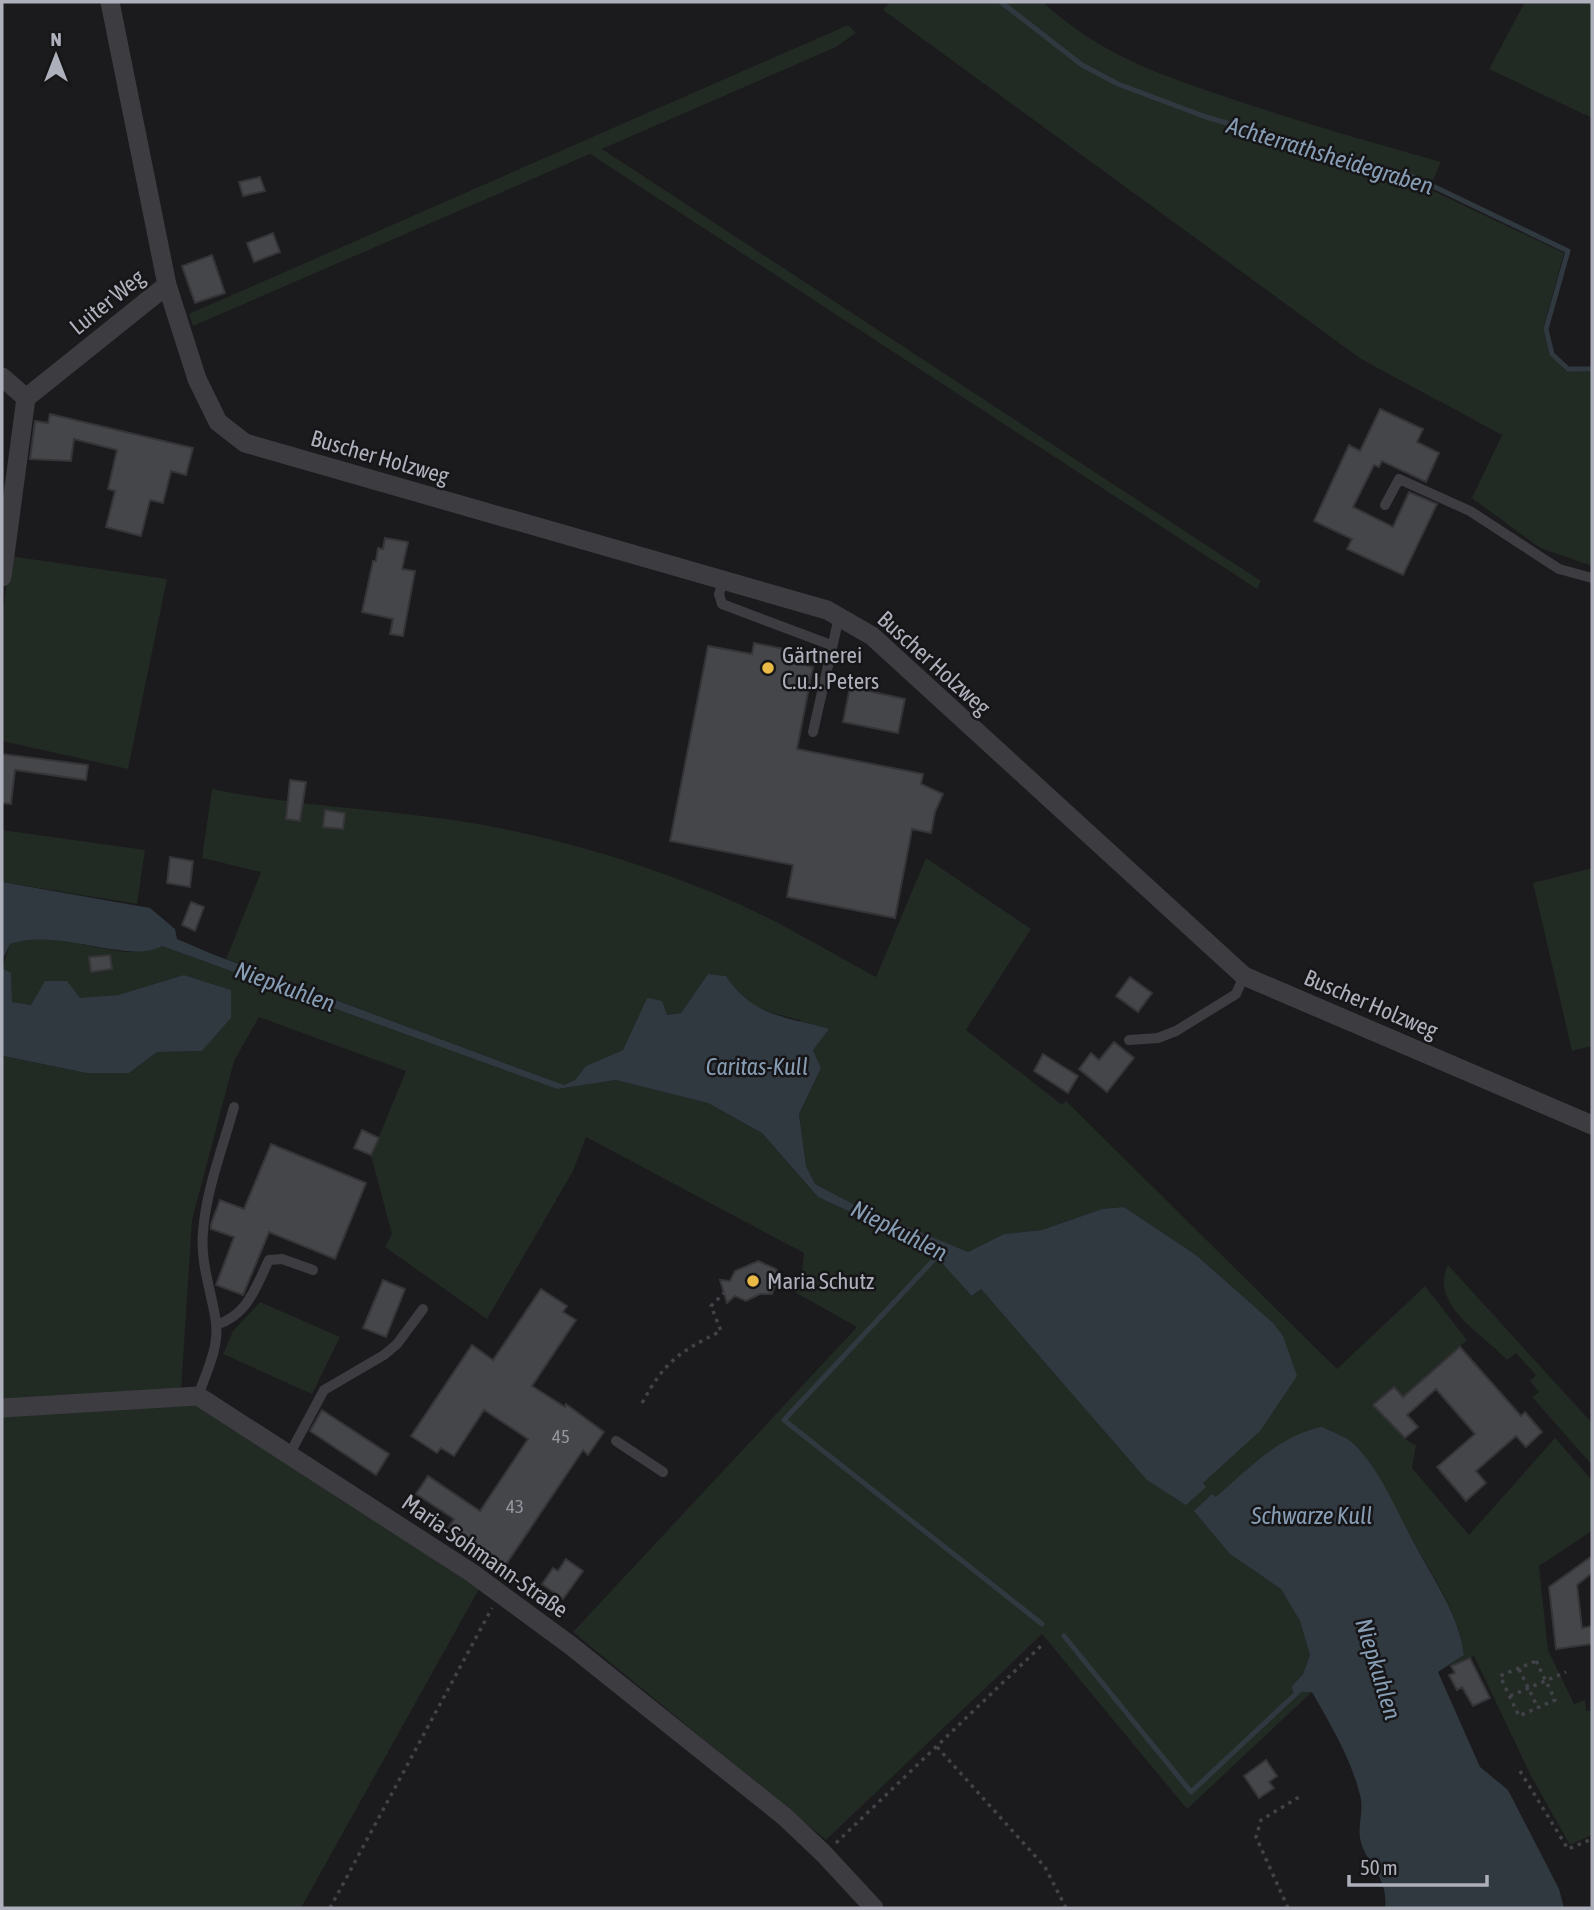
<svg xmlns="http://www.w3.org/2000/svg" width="1594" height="1910" font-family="'Asap Condensed',sans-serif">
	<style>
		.green { fill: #222a24 }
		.water { fill: #313940 }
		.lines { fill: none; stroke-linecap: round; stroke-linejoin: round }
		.stream { stroke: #313940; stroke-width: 5 }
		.building { fill: #45464a; stroke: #353538; stroke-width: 2 }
		.path { stroke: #424348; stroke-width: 3.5; stroke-dasharray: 3.5 5; stroke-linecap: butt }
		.service { stroke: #3c3c41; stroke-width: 10 }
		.minor { stroke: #3c3c41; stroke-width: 19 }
		.poi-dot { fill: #e9ba46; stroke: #161518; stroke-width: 2.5 }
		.labels { text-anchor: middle; stroke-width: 5; stroke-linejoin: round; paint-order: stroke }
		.number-label { font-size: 19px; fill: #94969f }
		.street-label { font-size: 23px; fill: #aeb1bb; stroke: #161518 }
		.poi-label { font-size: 23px; fill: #aeb1bb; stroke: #161518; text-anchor: start }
		.water-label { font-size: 24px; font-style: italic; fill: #879db4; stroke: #161518 }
	</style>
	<rect width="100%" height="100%" fill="#1b1a1d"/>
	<!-- green -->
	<path class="green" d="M890 2H1043C1102 57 1167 77 1241 102 1307 124 1374 143 1441 162L1429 189 1564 253 1543 329 1550 354 1566 371 1592 372V566L1540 548 1472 498 1502 435 1361 359 883 10Z
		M1525 2H1592V118L1489 69Z
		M848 25 856 33 836 47 602 149 1261 581 1257 589 590 154 193 326 189 314Z
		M10 556 167 579 128 769 2 741V623Z
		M212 789C313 810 417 809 518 832 590 847 662 871 730 900 780 922 828 951 876 977L926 858 1031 929 966 1030 1062 1105 1066 1101 1337 1369 1425 1286 1467 1340 1403 1397 1394 1387 1373 1405 1405 1439 1416 1445 1412 1468 1469 1535 1555 1438 1592 1480V1531L1539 1566 1548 1650 1574 1704 1585 1700 1586 1711 1592 1710V1835L1570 1845 1531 1776 1474 1656 1445 1668 1464 1655C1459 1615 1435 1579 1415 1546L1215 1498 1213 1494 1230 1554 1281 1589 1300 1621 1310 1655 1303 1674 1292 1686 1312 1692 1187 1809 1042 1634 826 1840 573 1632 857 1327 793 1291 801 1283 804 1253 586 1137 573 1171 487 1319 385 1247 392 1234 371 1156 406 1071 259 1017 234 1061 192 1220 181 1392 2 1402V1056L87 1073H129L157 1052 202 1051 231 1018V990L184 975 118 995 32 1005 12 1002 11 973 2 968 10 944C52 930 88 949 129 952 139 952 152 948 162 946L557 1089 616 1080 708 1103 762 1133 818 1197 935 1251 941 1262 973 1296 981 1289 1070 1391 1206 1487 1203 1484 1273 1323 1196 1255 1124 1207 1102 1209 1042 1230 1004 1234 968 1252 855 1205 815 1184 806 1166 799 1114 821 1068 800 1020C765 1012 746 1007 726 976L708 974 681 1013 667 1015 647 998 623 1050 586 1066 575 1080 564 1085 226 959 261 872 202 858Z
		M2 830 145 850 137 904 2 882Z
		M1592 868V1046L1572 1051 1533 883Z
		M1448 1265 1592 1423V1465L1532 1397 1539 1392 1530 1381 1536 1375 1516 1353 1507 1360C1485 1336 1428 1305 1448 1265Z
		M260 1302 340 1337 312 1394 223 1354 233 1331Z
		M198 1400 479 1589 301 1908H2V1413Z"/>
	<!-- water -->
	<path class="water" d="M2 882 150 908 175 929 177 939 212 954 564 1085 575 1080 586 1066 623 1050 647 998 662 1001 667 1015 681 1013 708 974 726 976C753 1017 785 1016 829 1029L813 1050 821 1068 799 1114 806 1166 815 1184 855 1205 968 1252 1004 1234 1042 1230 1102 1209 1124 1207 1196 1255 1273 1323 1283 1336 1297 1376 1260 1431 1203 1483 1206 1487 1186 1505 1147 1480 981 1289 972 1296 941 1262 935 1251 818 1197 762 1133 708 1103 616 1080 557 1089 162 946C127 965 60 927 10 944L2 961Z
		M2 968 11 973 12 1002 31 1005 45 981H67L80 998 118 995 184 975 231 990V1018L202 1051 157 1052 129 1073H87L3 1056Z
		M1322 1427C1332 1432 1347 1437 1355 1445 1383 1474 1397 1513 1416 1547 1435 1582 1459 1615 1464 1655L1438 1672 1480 1767 1508 1790 1559 1889 1564 1908H1385C1389 1876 1364 1862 1360 1838 1358 1824 1364 1809 1360 1795 1351 1758 1330 1724 1312 1692H1293L1292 1686 1303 1674 1310 1655 1300 1621 1281 1589 1230 1554 1194 1511 1212 1494 1216 1497C1248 1470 1279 1435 1322 1427Z"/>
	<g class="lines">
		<!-- stream -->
		<path class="stream" d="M1001 2 1082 65 1118 84 1206 117 1414 177 1568 251 1546 329 1552 354 1568 369H1592
			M942 1251 784 1420 1042 1624
			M1064 1636 1191 1792 1302 1688"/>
	</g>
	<!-- building -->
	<path class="building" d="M260 177 265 191 243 196 239 182Z
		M273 233 280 252 254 262 247 243Z
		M212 255 225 293 195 303 182 266Z
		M1380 409 1423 429 1417 442 1439 453 1426 482 1382 461 1379 467 1374 465 1353 507 1393 527 1409 492 1437 504 1403 575 1347 549 1352 539 1314 521 1349 445 1360 451Z
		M50 414 193 448 186 475 171 471 163 503 150 500 141 536 106 527 115 491 108 489 117 450 74 439 71 461 30 459 35 421 48 423Z
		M385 538 408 542 402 569 415 571 403 636 390 634 393 619 362 612 373 561H376L378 548 383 549Z
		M754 643 789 650 787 661 813 667 797 749 923 774 921 784 943 794 935 812 931 833 912 829 895 918 787 897 793 865 670 841 708 646 752 654Z
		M850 687 905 699 898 733 843 722Z
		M2 754 88 765 86 780 15 770 11 804 2 803Z
		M290 780 306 782 300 821 286 819Z
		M325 810 345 813 343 829 323 827Z
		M170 857 193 861 190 887 167 883Z
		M191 902 204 907 195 931 182 925Z
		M110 955 112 969 91 972 89 957Z
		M1130 977 1152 993 1138 1012 1116 996Z
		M1114 1042 1134 1058 1107 1092 1079 1069 1091 1053 1099 1060Z
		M1043 1054 1078 1076 1068 1093 1034 1071Z
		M362 1130 379 1138 371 1155 354 1148Z
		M271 1144 366 1183 335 1259 269 1232 243 1295 216 1285 234 1237 211 1229V1224L220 1200 244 1209Z
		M758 1261 776 1269 779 1274 772 1294H760L746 1301 735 1296 727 1303 720 1280 730 1281 735 1271Z
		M383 1280 405 1289 386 1337 363 1328Z
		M541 1289 567 1306 563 1312 576 1320 532 1386 565 1407 566 1404 604 1432 588 1455 583 1450 503 1569 446 1531 454 1519 416 1494 428 1476 480 1511 528 1439 484 1410 454 1456 441 1448 437 1453 411 1436 472 1345 493 1360Z
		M1460 1347 1521 1416 1525 1412 1542 1432 1526 1447 1516 1436 1476 1471 1486 1483 1466 1501 1437 1467 1475 1434 1436 1389 1407 1415 1418 1427 1405 1438 1373 1405 1394 1387 1403 1397Z
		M322 1410 389 1454 376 1475 310 1431Z
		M1592 1556V1573L1577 1585 1582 1628 1592 1626V1644L1556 1649 1549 1587Z
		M566 1559 583 1571 563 1599 542 1584 553 1568 558 1571Z
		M1470 1658 1490 1698 1473 1706 1462 1687 1457 1690 1449 1675 1455 1673 1451 1666Z
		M1266 1760 1277 1776 1269 1782 1274 1788 1259 1798 1244 1776Z"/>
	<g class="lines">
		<!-- path -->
		<path class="path" d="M642 1403C665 1361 679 1352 721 1331L711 1306 724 1293
			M1536 1661 1555 1700 1519 1716 1500 1676Z
			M1519 1669 1538 1708
			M1510 1696 1566 1672
			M937 1747 1045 1867 1066 1908
			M1520 1771 1568 1849 1592 1839
			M836 1843 1042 1645
			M330 1908 492 1608
			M1288 1908 1256 1837 1261 1820 1299 1797"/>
		<!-- service -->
		<path class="service" d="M1385 505 1399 479 1470 511 1559 569 1592 578
			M724 579 719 594 722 604 831 645
			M813 732 839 617
			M1129 1040 1158 1038 1176 1031 1236 994 1244 976
			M216 1325C248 1315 255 1288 269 1260L282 1259 313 1270
			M198 1396C206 1373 219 1348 216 1323 212 1292 200 1264 203 1232 206 1190 223 1147 234 1107
			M616 1441 663 1472
			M289 1455 324 1390 384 1355 397 1344 423 1309"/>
		<!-- minor -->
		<path class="minor" d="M167 285 197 379 218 422 245 443 827 610 872 636 1244 976 1592 1125
			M2 377 26 398
			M2 577 26 398 167 285 110 2
			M2 1408 198 1396 472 1573 570 1645 785 1817 824 1854 874 1908"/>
	</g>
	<!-- markers -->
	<g class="poi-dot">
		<circle cx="768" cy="668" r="7"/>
		<circle cx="753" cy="1281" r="7"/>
	</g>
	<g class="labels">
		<!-- number labels -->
		<g class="number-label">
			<text x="561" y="1443">45</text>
			<text x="515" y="1513">43</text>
		</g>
		<!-- street labels -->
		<g class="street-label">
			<text transform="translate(107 302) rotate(-39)" y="8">Luiter Weg</text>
			<text transform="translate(380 457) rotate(16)" y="8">Buscher Holzweg</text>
			<text transform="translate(934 663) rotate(42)" y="8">Buscher Holzweg</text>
			<text transform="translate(1371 1004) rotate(23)" y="8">Buscher Holzweg</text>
			<text transform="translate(485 1556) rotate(35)" y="8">Maria-Sohmann-Straße</text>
		</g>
		<!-- poi labels -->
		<g class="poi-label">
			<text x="782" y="663">Gärtnerei<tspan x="782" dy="26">C.u.J. Peters</tspan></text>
			<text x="767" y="1289">Maria Schutz</text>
		</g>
		<!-- water labels -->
		<g class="water-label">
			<text transform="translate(1330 156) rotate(17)" y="8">Achterrathsheidegraben</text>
			<text transform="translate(285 987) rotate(20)" y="8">Niepkuhlen</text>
			<text x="757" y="1075">Caritas-Kull</text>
			<text transform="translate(899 1231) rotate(27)" y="8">Niepkuhlen</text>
			<text x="1312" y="1524">Schwarze Kull</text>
			<text transform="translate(1378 1669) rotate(73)" y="8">Niepkuhlen</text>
		</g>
	</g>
	<!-- border -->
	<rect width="1594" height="1910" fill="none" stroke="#aeb1bb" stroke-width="7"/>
	<!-- north arrow -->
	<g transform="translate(56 56)" stroke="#161518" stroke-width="5" paint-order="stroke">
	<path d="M0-5L12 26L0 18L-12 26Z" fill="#aeb1bb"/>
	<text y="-10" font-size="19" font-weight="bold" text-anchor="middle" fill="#aeb1bb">N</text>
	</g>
	<!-- scale -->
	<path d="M1349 1875v10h138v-10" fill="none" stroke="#aeb1bb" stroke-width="3.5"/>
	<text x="1360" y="1875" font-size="21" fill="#aeb1bb" stroke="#161518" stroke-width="5" paint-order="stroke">50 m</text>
</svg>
